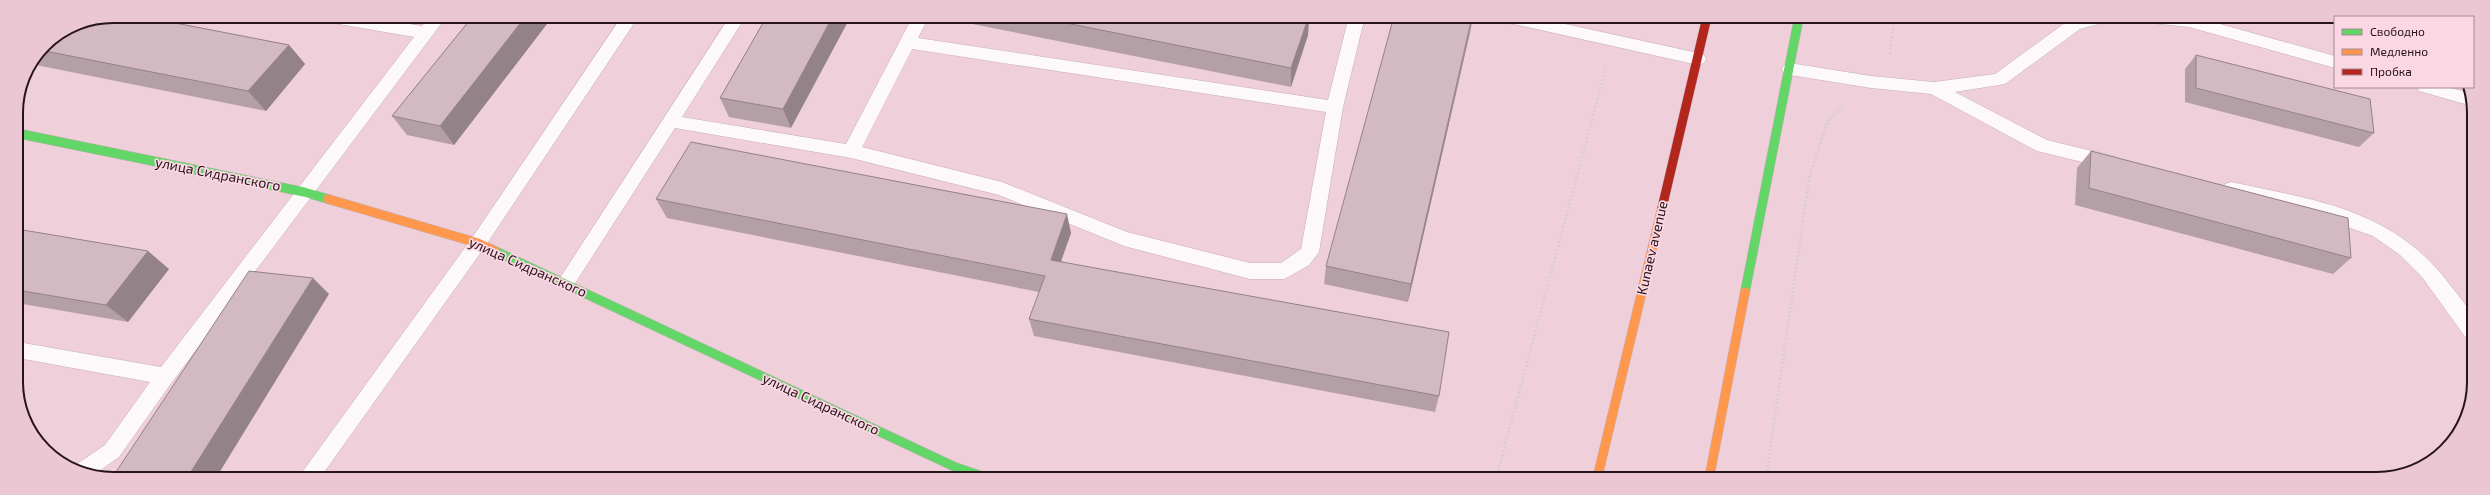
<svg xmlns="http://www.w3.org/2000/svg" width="2490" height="495" font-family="'Exo 2',sans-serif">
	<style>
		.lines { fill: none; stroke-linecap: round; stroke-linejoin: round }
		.lane-casing { stroke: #c6aeb7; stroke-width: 1 }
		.fast-casing { stroke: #c6aeb7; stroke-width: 10 }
		.slow-casing { stroke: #c6aeb7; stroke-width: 10 }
		.jam-casing { stroke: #c6aeb7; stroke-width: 10 }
		.path { stroke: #d6cdd1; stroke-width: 2.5; stroke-dasharray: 2 2; stroke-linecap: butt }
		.lane { fill: #fdf8f9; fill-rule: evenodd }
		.fast { stroke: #63d668; stroke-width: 9 }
		.slow { stroke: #ff974d; stroke-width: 9 }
		.jam { stroke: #b3261e; stroke-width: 9 }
		.wall { fill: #b59fa7 }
		.shaded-wall { fill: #938288 }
		.building { fill: #d2b9c2; stroke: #938288 }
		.labels { text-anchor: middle; stroke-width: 3.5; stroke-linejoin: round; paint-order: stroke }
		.street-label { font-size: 14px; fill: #27131b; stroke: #fbd7e3 }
		.rim { fill: none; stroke: #27131b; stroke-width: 2 }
	</style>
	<rect width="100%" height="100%" fill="#efcfda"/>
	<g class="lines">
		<!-- lane casing -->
		<g class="lane-casing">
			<path id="lane" d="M319 16H361L422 26 430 16H447L172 382 119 457 92 476 72 470 74 466 105 445 150 382 18 358V342L161 367 414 37 327 22 321 20Z
				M622 16H639L484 248 320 478H298L472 238Z
				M730 16H746L682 117 846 144 913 16H929L918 38 1328 100 1349 16H1365L1343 107 1319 252 1309 265 1290 276 1284 279H1250L1124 246 999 195 851 158 675 128 572 288 566 291 560 288 557 283 560 278ZM912 49 1326 112 1301 249 1281 263H1250L1127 232 1002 182 862 147Z
				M1501 17H1533L1698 53 1704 55 1706 59 1704 63 1698 65 1509 23 1503 21Z
				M2081 17H2112L2110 21 2080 29 2005 84 1955 92 2047 140 2117 157 2120 162 2117 167 2111 169 2037 151 1931 94 1871 88 1790 75 1784 73 1782 69 1784 65 1790 63 1871 76 1934 82 1995 74 2069 20Z
				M2143 17H2195L2335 56V68L2189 27 2151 23 2145 21Z
				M2417 87H2448L2472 94V106L2419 91Z
				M2231 182C2315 200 2391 209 2447 281 2455 292 2467 304 2472 316 2475 322 2473 333 2473 340L2466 338 2422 277 2400 255 2373 236 2316 216 2225 194 2222 189 2225 184Z"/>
		</g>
		<!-- fast casing -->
		<g class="fast-casing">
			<path id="fast" d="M16 133 304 192 328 199
				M495 251 955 467 987 478
				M1745 292 1799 17"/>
		</g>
		<!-- slow casing -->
		<g class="slow-casing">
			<path id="slow" d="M328 199 478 243 495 251
				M1597 479 1662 208
				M1709 479 1745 292"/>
		</g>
		<!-- jam casing -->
		<g class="jam-casing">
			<path id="jam" d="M1662 208 1707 17"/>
		</g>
		<!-- path -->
		<path class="path" d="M1890 54 1894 17
			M1496 479 1606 67
			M1766 479 1809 178 1828 120 1844 106"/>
		<!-- lane -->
		<use href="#lane" class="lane"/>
		<!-- fast -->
		<use href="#fast" class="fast"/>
		<!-- slow -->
		<use href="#slow" class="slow"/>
		<!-- jam -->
		<use href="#jam" class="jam"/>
	</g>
	<!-- wall -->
	<path class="wall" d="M473 16H553L454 145 407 135 392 116Z
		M767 16 791 128 729 117 720 98Z
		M956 16H1309L1308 35 1291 87 957 21Z
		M1473 17 1470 32 1408 302 1324 284 1326 266Z
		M45 44 289 45 305 64 266 111 31 64Z
		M2196 55 2374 133 2359 147 2185 102V69Z
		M2091 151 2351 258 2333 274 2075 205 2077 168Z
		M656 199 1071 233 1061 261 1439 396 1435 412 1034 336 1029 319 1039 292 667 218Z
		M17 229 169 269 128 322 17 303Z"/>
	<!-- shaded-wall -->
	<path class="shaded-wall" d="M526 16H553L454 145 440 126Z
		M833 16H851L791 128 783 109Z
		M1309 16 1308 35 1291 87V68Z
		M1473 17 1470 32 1408 302 1411 284Z
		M289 45 305 64 266 111 248 91Z
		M1067 214 1071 233 1055 278 1051 260Z
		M148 251 169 269 128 322 106 305Z
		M313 278 329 294 216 478H187Z"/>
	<!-- building -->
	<path class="building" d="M113 16H139L289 45 248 91 40 50 45 44 76 23Z
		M473 16H526L440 126 392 116Z
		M767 16H833L783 109 720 98Z
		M1031 16H1309L1291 68Z
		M1394 16 1472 17 1411 284 1326 266Z
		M2196 55 2370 99 2374 133 2196 88Z
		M691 142 1067 214 1051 260 1449 332 1439 396 1029 319 1045 276 656 199Z
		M2091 151 2348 218 2351 258 2089 188Z
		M17 229 148 251 106 305 17 290Z
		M249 271 313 278 187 478H112Z"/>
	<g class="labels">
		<!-- street labels -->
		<g class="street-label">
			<text transform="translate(218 174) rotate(11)" y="5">улица Сидранского</text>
			<text transform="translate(1652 248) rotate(-77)" y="5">Kunaev avenue</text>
			<text transform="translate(528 267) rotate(24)" y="5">улица Сидранского</text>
			<text transform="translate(821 404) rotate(25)" y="5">улица Сидранского</text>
		</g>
	</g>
	<!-- crop -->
	<path d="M0 0H2490V495H0ZM113 23H2377A90 90 0 0 1 2467 113V382A90 90 0 0 1 2377 472H113A90 90 0 0 1 23 382V113A90 90 0 0 1 113 23Z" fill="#eac7d3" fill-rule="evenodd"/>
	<path class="rim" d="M113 23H2377A90 90 0 0 1 2467 113V382A90 90 0 0 1 2377 472H113A90 90 0 0 1 23 382V113A90 90 0 0 1 113 23Z"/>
	<!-- legend -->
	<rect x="2334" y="16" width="140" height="72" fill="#fbd7e3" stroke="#a68993"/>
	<rect x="2342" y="29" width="20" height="6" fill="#63d668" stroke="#a68993"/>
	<text x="2370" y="36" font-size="12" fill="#27131b">Свободно</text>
	<rect x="2342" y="49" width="20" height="6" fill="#ff974d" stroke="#a68993"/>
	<text x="2370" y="56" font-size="12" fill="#27131b">Медленно</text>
	<rect x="2342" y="69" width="20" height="6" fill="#b3261e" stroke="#a68993"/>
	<text x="2370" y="76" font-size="12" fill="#27131b">Пробка</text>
</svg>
